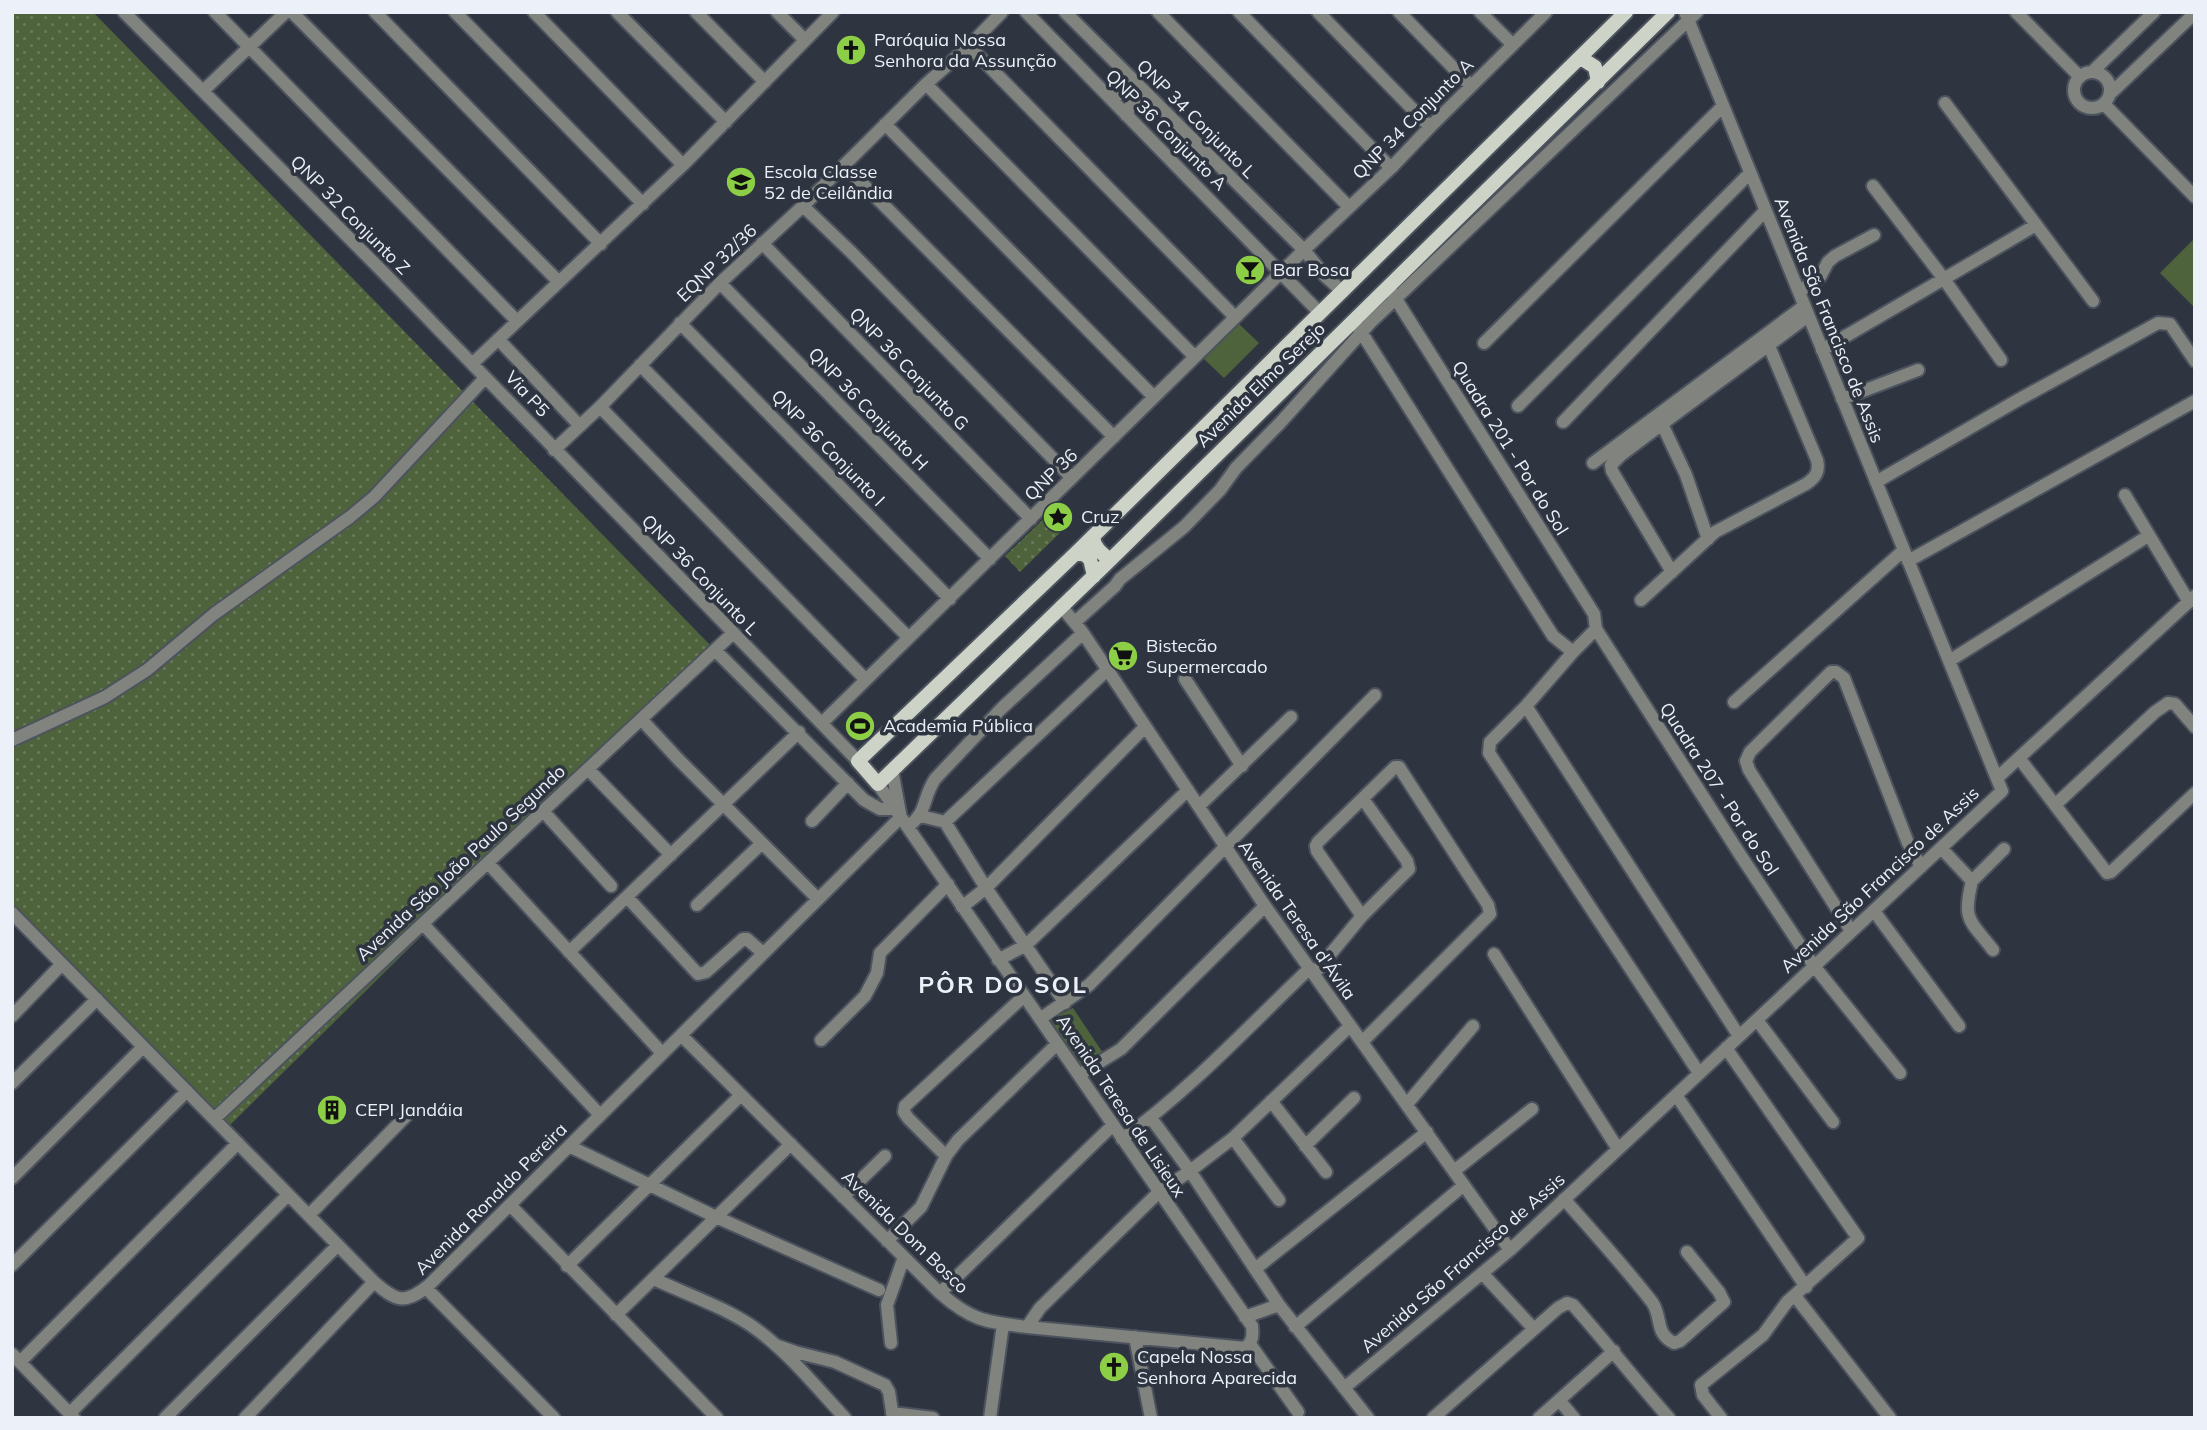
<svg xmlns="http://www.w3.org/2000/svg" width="2207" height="1430" font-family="Mulish,sans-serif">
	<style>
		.grass { fill: url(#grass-dots) }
		.pitch { fill: #4e633c }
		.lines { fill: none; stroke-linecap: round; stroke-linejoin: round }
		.minor-casing { stroke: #4c535e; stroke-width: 16 }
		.major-casing { stroke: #4c535e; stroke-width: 18 }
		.minor { stroke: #81847e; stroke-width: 12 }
		.major { stroke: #cdd4c7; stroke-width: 14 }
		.labels { text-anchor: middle; stroke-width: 7; stroke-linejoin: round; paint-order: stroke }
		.poi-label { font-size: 18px; fill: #ecf0f8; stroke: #2e3541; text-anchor: start }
		.street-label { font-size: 18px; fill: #ecf0f8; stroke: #2e3541 }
		.district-label { font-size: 24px; font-weight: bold; letter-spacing: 2px; fill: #ecf0f8; stroke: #2e3541 }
	</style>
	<defs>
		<pattern id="grass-dots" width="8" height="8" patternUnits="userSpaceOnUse" patternTransform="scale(1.75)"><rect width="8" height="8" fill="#4e633c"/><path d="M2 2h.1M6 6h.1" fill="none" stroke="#687a59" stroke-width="1.8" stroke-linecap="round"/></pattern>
	</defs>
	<rect width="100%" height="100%" fill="#2e3541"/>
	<!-- grass -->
	<path class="grass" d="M12 12H93L715 650 641 719 225 1130 12 906Z
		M1058 505 1073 520 1020 572 1005 556Z"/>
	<!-- pitch -->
	<path class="pitch" d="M2194 239H2195V308L2160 273Z
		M1238 323 1259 343 1224 378 1203 358Z
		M1073 1008 1103 1053 1080 1066 1050 1019Z"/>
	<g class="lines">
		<!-- minor casing -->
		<g class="minor-casing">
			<path id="minor" d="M124 12 381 270 858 761
				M215 12 517 321
				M292 12 559 282
				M375 12 601 244
				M455 12 643 204
				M534 12 683 165
				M617 12 726 122
				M696 12 765 82
				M777 12 805 40
				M1026 12 1320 313
				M1065 12 1304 250 1325 276 1343 292
				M1158 12 1349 207
				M1239 12 1391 168
				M1318 12 1430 127
				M1399 12 1471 86
				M1480 12 1513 45
				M2016 12 2080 77
				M969 46 1235 317
				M2074 90a18 18 0 1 1 36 0a18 18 0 1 1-36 0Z
				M2092 72 2154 12
				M926 84 1195 357
				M203 91 286 12
				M2111 93 2195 13
				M1110 98 1124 92 1131 79
				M1945 103 2093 301
				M2104 104 2195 197
				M1126 115 1133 101 1147 96
				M885 124 1154 397
				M844 165 1114 437
				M1873 186 1944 279 2001 360
				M803 206 851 252 1072 478
				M762 243 1031 519
				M720 283 990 559
				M1389 288 1594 614 1596 629 1741 856 1814 966 1900 1073
				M1799 292 1820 277 1828 262 1835 256 1874 235
				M680 323 950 599
				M1358 327 1553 636 1573 652
				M498 339 580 426
				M1484 343 1723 106
				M1822 350 2036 225
				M472 364 683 165 833 12
				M640 365 908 637
				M1842 399 1918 370
				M1518 406 1750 173
				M600 407 866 680
				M1563 422 1765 211
				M1662 424 1686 475 1708 539
				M554 450 600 407 720 283 803 206 926 84 969 46 1002 12
				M1593 463 1804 306
				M1876 482 2018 400 2158 323 2170 324 2195 361
				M2125 495 2189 602
				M1908 561 2195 401
				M1672 572 1612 471 1611 465 1621 455 1662 424 1808 316
				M1641 600 1715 532 1806 484C1815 478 1820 472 1817 460L1769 346
				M1061 606 1083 633 1265 906 1510 1250
				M1075 622 1115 586 1120 579 1184 527 1220 490 1236 468 1280 423 1370 323 1697 12
				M1596 629 1573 652 1526 706 1490 742 1489 753 1699 1073
				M715 650 864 800 880 809H896
				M1949 661 2148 536
				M1185 679 1242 766
				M1734 702 1904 550
				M1526 706 1739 1036
				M641 719 678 759 818 899
				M822 723 1304 250 1391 168 1430 127 1546 12
				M12 740 105 697 147 670 214 614 350 517 374 497 485 378
				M2019 758 2107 873 2111 872 2195 793
				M588 769 671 855
				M892 770 900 813
				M1997 778 2195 596
				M2055 805 2155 712 2168 703 2175 704 2195 727
				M1199 806 1291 717
				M543 811 611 886
				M921 816 945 822 986 888 1065 1003
				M812 821 848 783
				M945 822 1107 670
				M909 826C928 811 922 799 935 779L1002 708 1083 633
				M1941 848 1972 881C1962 921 1970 920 1993 950
				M488 863 662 1053
				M1972 881 2004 849
				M627 897 698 974 706 972 743 939H747L763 953
				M697 905 762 843
				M962 907 986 888 1145 727
				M1874 911 1959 1026
				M12 913 374 1282C396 1301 404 1305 428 1286L901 817
				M423 924 600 1115
				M1851 931 1749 770 1746 761 1750 752 1831 672H1836L1844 678 1908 843 1921 867
				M569 952 799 732
				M1494 954 1618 1149
				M998 960 1026 945 1188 790
				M1314 974 1362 916 1409 869 1407 861 1363 799
				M12 1016 62 964
				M1040 1019 1089 985 1375 695
				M1757 1020 1833 1122
				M681 1035 940 1293C972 1321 986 1322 1027 1327L1245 1348C1253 1342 1253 1335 1252 1326L878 784
				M821 1040 865 996 877 973 880 953 948 884
				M1362 1042 1490 914 1488 905 1399 767H1395L1318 842 1316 846 1317 851 1362 916
				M1079 1075 1121 1049 1265 906
				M12 1083 97 999
				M1676 1095 1806 1287
				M1271 1101 1326 1172
				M1407 1104 1473 1026
				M1151 1118 1190 1171 1279 1305 1368 1418
				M214 1119 732 634
				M1233 1138 1279 1200
				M1122 1139C1190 1090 1249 1026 1310 968
				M569 1146 716 1217 879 1290
				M1305 1146 1354 1098
				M946 1156 908 1118 904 1112 905 1106 1024 996
				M1454 1171 1532 1109
				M12 1178 143 1047
				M843 1197 885 1156
				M1564 1199C1594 1233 1624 1266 1652 1302 1663 1318 1654 1333 1674 1343L1680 1341 1724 1302 1719 1292 1687 1252
				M510 1205 717 1418
				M309 1215 408 1114
				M887 1241 921 1207 946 1156 958 1140 1057 1044
				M12 1265 187 1091
				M567 1266 741 1095
				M1255 1269 1427 1132
				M1482 1273 1534 1329
				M654 1279C686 1294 729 1309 756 1329 789 1353 817 1388 845 1418
				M426 1288 554 1418
				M940 1293 1113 1125
				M1795 1296 1890 1418
				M616 1315 791 1144
				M1245 1317 1279 1305
				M1027 1327 1040 1308 1158 1193 1190 1171 1233 1138 1350 1026
				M1295 1327 1464 1185
				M1135 1337 1151 1418
				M891 1343 887 1305 904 1257
				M1250 1344 1298 1412
				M778 1346 795 1352 835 1362 885 1385 889 1392 893 1418
				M12 1354 74 1418
				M20 1362 238 1143
				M1344 1388 1510 1250 2002 791 1685 12
				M1559 1400 1574 1418
				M70 1413 288 1195
				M892 1413 933 1418
				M165 1418 338 1245
				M245 1418 374 1282
				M990 1418 1003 1324
				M1433 1418 1558 1308 1567 1303 1573 1305C1606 1342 1636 1381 1669 1418
				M1539 1418 1614 1351
				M1721 1418 1703 1395 1701 1385 1763 1335 1787 1302 1858 1238 1726 1048"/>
		</g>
		<!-- major casing -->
		<g class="major-casing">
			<path id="major" d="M1626 12 1075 554 858 761 878 784 1105 565 1668 12
				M1578 60H1584L1595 67 1598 82
				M1093 536C1094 548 1101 553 1110 560
				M1075 554H1084L1090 559 1094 576"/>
		</g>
		<!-- minor -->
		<use href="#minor" class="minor"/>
		<!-- major -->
		<use href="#major" class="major"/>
	</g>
	<!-- icons -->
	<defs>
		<g id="church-disc" transform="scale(1.575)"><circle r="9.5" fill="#8cce45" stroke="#2e3541"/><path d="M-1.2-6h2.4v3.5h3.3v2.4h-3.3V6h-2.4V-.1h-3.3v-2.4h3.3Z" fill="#111"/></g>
		<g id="school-disc" transform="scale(1.575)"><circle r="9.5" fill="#8cce45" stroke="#2e3541"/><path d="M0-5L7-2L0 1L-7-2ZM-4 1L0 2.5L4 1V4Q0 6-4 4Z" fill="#111"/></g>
		<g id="bar-disc" transform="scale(1.575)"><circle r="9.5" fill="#8cce45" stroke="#2e3541"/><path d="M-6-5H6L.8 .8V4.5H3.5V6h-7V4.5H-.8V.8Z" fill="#111"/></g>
		<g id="sight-disc" transform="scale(1.575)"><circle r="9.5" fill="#8cce45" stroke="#2e3541"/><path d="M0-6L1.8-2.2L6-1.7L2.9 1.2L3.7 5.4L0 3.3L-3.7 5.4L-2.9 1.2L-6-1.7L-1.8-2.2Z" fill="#111"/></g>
		<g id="supermarket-disc" transform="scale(1.575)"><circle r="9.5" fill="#8cce45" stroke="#2e3541"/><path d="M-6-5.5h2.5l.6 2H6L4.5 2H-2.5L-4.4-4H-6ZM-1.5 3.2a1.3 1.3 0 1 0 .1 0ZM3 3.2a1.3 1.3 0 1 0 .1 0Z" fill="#111"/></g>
		<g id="stadium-disc" transform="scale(1.575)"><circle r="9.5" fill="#8cce45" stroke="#2e3541"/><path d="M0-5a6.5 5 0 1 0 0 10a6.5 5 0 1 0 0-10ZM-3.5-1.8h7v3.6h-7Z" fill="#111"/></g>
		<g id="building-disc" transform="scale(1.575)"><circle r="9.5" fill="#8cce45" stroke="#2e3541"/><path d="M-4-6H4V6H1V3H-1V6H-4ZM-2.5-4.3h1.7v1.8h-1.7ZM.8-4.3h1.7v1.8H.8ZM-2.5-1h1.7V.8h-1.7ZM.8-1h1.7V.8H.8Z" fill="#111"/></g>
	</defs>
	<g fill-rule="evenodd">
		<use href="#church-disc" x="851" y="50"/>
		<use href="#school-disc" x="741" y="182"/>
		<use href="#bar-disc" x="1250" y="270"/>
		<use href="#sight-disc" x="1058" y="517"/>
		<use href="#supermarket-disc" x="1123" y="656"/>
		<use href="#stadium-disc" x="860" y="726"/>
		<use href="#building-disc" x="332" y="1110"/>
		<use href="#church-disc" x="1114" y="1367"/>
	</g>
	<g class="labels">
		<!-- poi labels -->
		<g class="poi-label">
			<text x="874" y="46">Paróquia Nossa<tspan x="874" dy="21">Senhora da Assunção</tspan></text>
			<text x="764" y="178">Escola Classe<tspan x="764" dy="21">52 de Ceilândia</tspan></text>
			<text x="1273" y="276">Bar Bosa</text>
			<text x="1081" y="523">Cruz</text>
			<text x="1146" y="652">Bistecão<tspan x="1146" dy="21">Supermercado</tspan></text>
			<text x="883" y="732">Academia Pública</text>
			<text x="355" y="1116">CEPI Jandáia</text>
			<text x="1137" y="1363">Capela Nossa<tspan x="1137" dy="21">Senhora Aparecida</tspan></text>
		</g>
		<!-- street labels -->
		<g class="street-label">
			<text transform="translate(1196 119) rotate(45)" y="6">QNP 34 Conjunto L</text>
			<text transform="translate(1413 119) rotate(-45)" y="6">QNP 34 Conjunto A</text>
			<text transform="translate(1166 130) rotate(45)" y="6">QNP 36 Conjunto A</text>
			<text transform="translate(350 215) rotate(45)" y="6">QNP 32 Conjunto Z</text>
			<text transform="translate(717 263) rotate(-44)" y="6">EQNP 32/36</text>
			<text transform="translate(1829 320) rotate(68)" y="6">Avenida São Francisco de Assis</text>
			<text transform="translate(909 369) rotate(46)" y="6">QNP 36 Conjunto G</text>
			<text transform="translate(1261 385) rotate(-44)" y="6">Avenida Elmo Serejo</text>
			<text transform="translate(527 394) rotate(47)" y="6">Via P5</text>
			<text transform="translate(868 409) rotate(46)" y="6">QNP 36 Conjunto H</text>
			<text transform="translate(828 448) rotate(46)" y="6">QNP 36 Conjunto I</text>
			<text transform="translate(1510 448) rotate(58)" y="6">Quadra 201 - Por do Sol</text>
			<text transform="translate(1051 475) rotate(-44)" y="6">QNP 36</text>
			<text transform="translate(700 575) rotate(46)" y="6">QNP 36 Conjunto L</text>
			<text transform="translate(1719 789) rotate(57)" y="6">Quadra 207 - Por do Sol</text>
			<text transform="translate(461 863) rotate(-43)" y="6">Avenida São João Paulo Segundo</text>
			<text transform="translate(1880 880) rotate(-43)" y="6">Avenida São Francisco de Assis</text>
			<text transform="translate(1297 920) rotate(55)" y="6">Avenida Teresa d'Ávila</text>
			<text transform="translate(1121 1106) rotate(56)" y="6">Avenida Teresa de Lisieux</text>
			<text transform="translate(491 1199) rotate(-45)" y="6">Avenida Ronaldo Pereira</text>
			<text transform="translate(905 1232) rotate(44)" y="6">Avenida Dom Bosco</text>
			<text transform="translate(1463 1263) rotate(-41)" y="6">Avenida São Francisco de Assis</text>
		</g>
		<!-- district labels -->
		<g class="district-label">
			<text x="1003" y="993">PÔR DO SOL</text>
		</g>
	</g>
	<!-- border -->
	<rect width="2207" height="1430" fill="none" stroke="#ecf0f8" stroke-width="28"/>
</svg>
